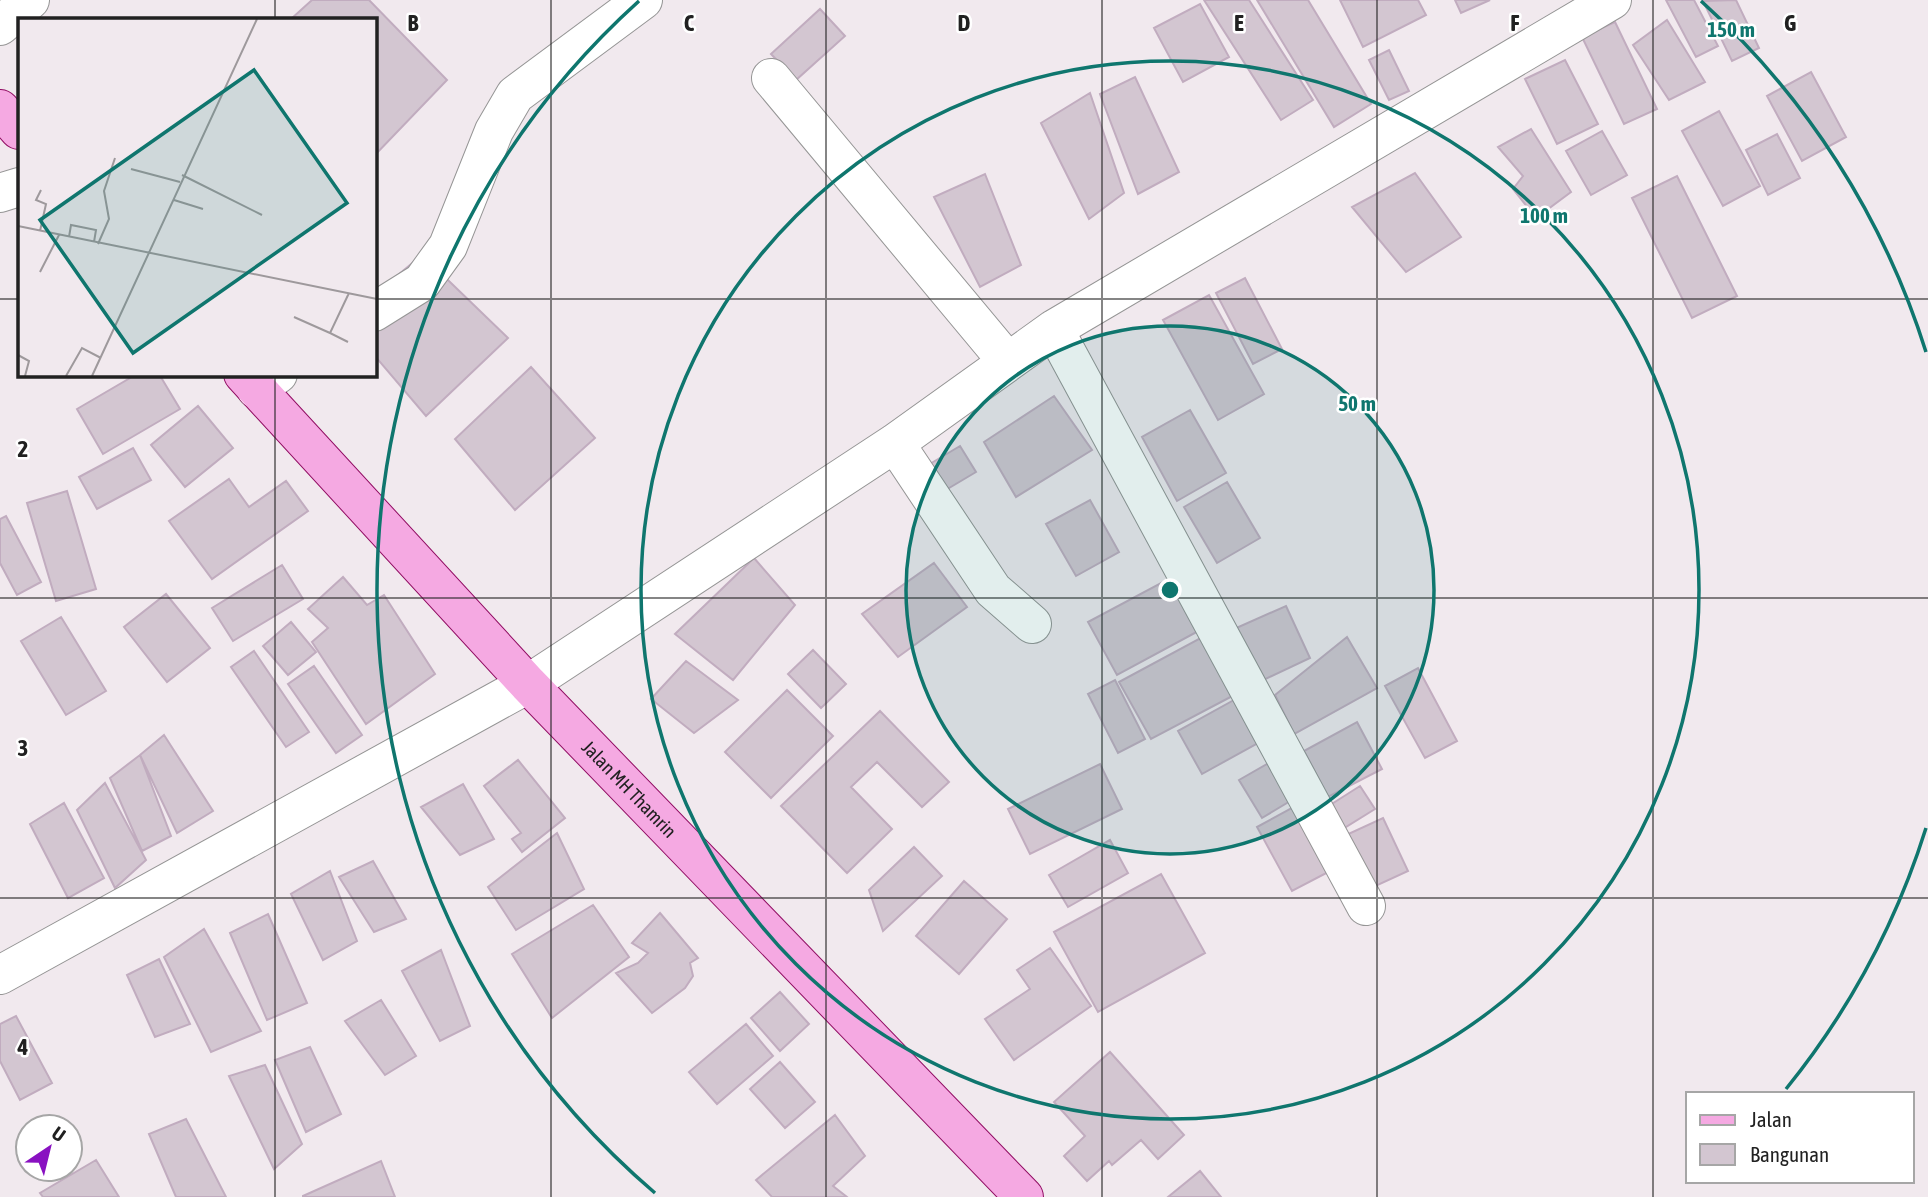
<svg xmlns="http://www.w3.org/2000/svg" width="1928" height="1197" font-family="'Asap Condensed',sans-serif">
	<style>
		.building { fill: #d3c6d1; stroke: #c1acbf; stroke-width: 2 }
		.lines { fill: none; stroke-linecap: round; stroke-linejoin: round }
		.minor-casing { stroke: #959595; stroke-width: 40 }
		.major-casing { stroke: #910d63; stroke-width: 40 }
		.minor { stroke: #fff; stroke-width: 38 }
		.major { stroke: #f5a9e2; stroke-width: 38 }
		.grid { fill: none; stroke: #212121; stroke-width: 2; stroke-opacity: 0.55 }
		.ring { fill: none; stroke: #0f766e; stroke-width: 3.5 }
		.labels { text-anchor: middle; stroke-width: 5; stroke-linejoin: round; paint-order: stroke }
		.street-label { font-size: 19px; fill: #212121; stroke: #fff }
		.inset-road { fill: none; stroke: #9e999c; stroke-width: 2 }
		.view { fill: #0f766e; fill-opacity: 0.15; stroke: #0f766e; stroke-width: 3.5 }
		.inset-edge { fill: none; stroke: #212121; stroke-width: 3.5 }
		.grid-label { font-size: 23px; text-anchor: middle; font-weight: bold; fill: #212121; stroke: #fff; stroke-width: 5; stroke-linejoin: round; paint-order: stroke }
		.centre { fill: #0f766e; stroke: #fff; stroke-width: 3.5 }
		.ring-label { font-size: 21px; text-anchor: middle; font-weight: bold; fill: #0f766e; stroke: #fff; stroke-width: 5; stroke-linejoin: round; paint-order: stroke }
	</style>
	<rect width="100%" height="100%" fill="#f1e9ee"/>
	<!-- building -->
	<path class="building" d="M312 0H369L447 80 374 156V19H291Z
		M1204 0H1249L1313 100 1281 120Z
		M1257 0H1308L1371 104 1334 127Z
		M1340 0H1418L1426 15 1363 47Z
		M1455 0H1490L1461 13Z
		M1666 0H1694L1718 46 1696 57Z
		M1736 0 1759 48 1732 61 1703 1Z
		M1200 4 1229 57 1183 82 1154 28Z
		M820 9 845 36 796 80 771 54Z
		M1667 20 1705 82 1669 100 1633 45Z
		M1615 22 1657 109 1624 124 1582 37Z
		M1389 50 1409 91 1389 100 1369 60Z
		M1565 60 1598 124 1557 144 1525 79Z
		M1811 72 1846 137 1802 161 1767 96Z
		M1135 77 1179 172 1138 194 1100 94Z
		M1090 93 1124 193 1089 219 1041 123Z
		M1719 111 1760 186 1723 206 1682 131Z
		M1531 129 1571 192 1536 218 1513 189 1523 176 1498 147Z
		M1602 131 1627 175 1591 195 1566 151Z
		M1777 134 1800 178 1768 195 1746 150Z
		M1415 173 1461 237 1406 272 1352 207Z
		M985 174 1021 265 980 287 934 197Z
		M1677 176 1737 296 1692 318 1632 198Z
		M422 255 508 338 426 416 374 355V295Z
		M1245 278 1282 349 1253 364 1216 293Z
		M1209 295 1264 394 1218 420 1163 320Z
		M531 367 595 438 515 510 455 439Z
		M137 374H159L180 409 103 454 77 409Z
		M1054 396 1092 450 1016 497 984 442Z
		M198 406 233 448 185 487 151 445Z
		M1190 410 1226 473 1177 501 1142 437Z
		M960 446 976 472 934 497 918 471Z
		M133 448 151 480 97 509 79 477Z
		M229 479 249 507 286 481 308 511 212 579 169 521Z
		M1227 482 1260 538 1217 563 1184 507Z
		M67 491 96 589 56 601 27 503Z
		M1090 500 1119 552 1076 576 1046 524Z
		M6 516 41 582 17 595 0 563V519Z
		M754 558 795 605 733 680 675 634Z
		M934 563 967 607 898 657 862 614Z
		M282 565 303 599 233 641 212 608Z
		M1176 575 1204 628 1117 675 1088 622Z
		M343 577 367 605 384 595 435 674 366 724 312 642 328 628 308 609Z
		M166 594 210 648 167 682 124 627Z
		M1286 606 1310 658 1259 682 1234 629Z
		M61 617 106 691 66 715 21 641Z
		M291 622 316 652 288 675 263 646Z
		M1208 634 1240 692 1151 739 1119 682Z
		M1347 637 1377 688 1294 734 1275 695Z
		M813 650 846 684 821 708 788 674Z
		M254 651 309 732 286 747 231 667Z
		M686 661 738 700 694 733 651 699Z
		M314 666 362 735 336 753 288 684Z
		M1418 668 1457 741 1425 758 1385 686Z
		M1115 680 1145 739 1118 753 1088 694Z
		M787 690 833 736 771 798 725 752Z
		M1243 695 1267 738 1202 774 1178 731Z
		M880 711 949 782 922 807 877 762 851 787 892 829 847 873 781 806Z
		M1357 722 1382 769 1328 797 1304 751Z
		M164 735 213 811 177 833 140 755Z
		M140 755 171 836 142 851 110 778Z
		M518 760 565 818 522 852 512 839 521 833 484 786Z
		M1274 760 1297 797 1262 818 1239 780Z
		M1100 764 1122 809 1030 854 1008 809Z
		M105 783 146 860 115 888 77 810Z
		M463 784 494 839 460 855 421 807Z
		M1360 786 1375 809 1341 830 1327 807Z
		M64 803 104 878 68 898 30 824Z
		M1299 804 1334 869 1292 891 1257 827Z
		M1383 818 1408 871 1369 889 1344 836Z
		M557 833 584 889 516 930 488 887Z
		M1110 840 1128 873 1068 907 1049 875Z
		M914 847 942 876 883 931 869 890Z
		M373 861 406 919 374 932 339 877Z
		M330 871 357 941 323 960 291 894Z
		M1161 874 1205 953 1098 1012 1054 932Z
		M964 881 1007 919 959 974 916 936Z
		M593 905 629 957 552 1018 512 954Z
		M660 913 698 958 690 963 693 976 685 988 652 1013 616 973 638 963 648 953 632 943Z
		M268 914 307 1003 267 1020 230 933Z
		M204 929 261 1031 211 1052 164 957Z
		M1050 948 1091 1006 1014 1060 985 1019 1030 989 1017 970Z
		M441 950 470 1026 440 1041 402 971Z
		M159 959 190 1024 155 1037 127 975Z
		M780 992 809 1024 780 1051 751 1018Z
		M381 1000 416 1056 385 1075 345 1021Z
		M16 1016 52 1083 20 1100 0 1061V1024Z
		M746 1024 773 1056 717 1104 689 1072Z
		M310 1047 341 1114 306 1132 275 1060Z
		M1110 1052 1184 1135 1158 1159 1141 1140 1112 1165 1109 1161 1087 1181 1064 1156 1085 1136 1054 1102Z
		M780 1062 815 1102 785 1128 750 1089Z
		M265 1065 302 1144 274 1169 229 1076Z
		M835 1115 865 1156 833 1186 847 1197H772L756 1180Z
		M186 1119 226 1197H176L149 1134Z
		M96 1160 119 1197H43L40 1193Z
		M381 1161 395 1197H303V1196Z
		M1200 1171 1221 1197H1168Z"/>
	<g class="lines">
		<!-- minor casing -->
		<g class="minor-casing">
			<path id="minor" d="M0 26 30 0
				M771 78 1007 361
				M0 193 19 187
				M374 312 422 282 448 246 494 131 515 95 643 0
				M1054 329 1366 906
				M256 389 278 374
				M895 443 993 590 1032 624
				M0 975 528 684 895 443 1054 329 1612 0"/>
		</g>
		<!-- major casing -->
		<g class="major-casing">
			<g id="major">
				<path d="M0 109 19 130"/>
				<path id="s1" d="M243 374 528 684 1024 1197"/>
			</g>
		</g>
		<!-- minor -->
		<use href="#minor" class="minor"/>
		<!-- major -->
		<use href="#major" class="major"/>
	</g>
	<!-- grid -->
	<path class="grid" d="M275 0V19M551 0V1197M826 0V1197M1102 0V1197M1377 0V1197M1653 0V1197M0 299H19M374 299H1928M275 374V1197M0 598H1928M0 898H1928"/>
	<!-- distance rings -->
	<circle cx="1170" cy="590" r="264" fill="#0f766e" fill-opacity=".12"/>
	<g class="ring">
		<circle cx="1170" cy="590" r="264"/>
		<circle cx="1170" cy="590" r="529"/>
		<path d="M1926 828A793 793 0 0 1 1786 1089M655 1193A793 793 0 0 1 639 1M1701 1A793 793 0 0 1 1926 352"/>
	</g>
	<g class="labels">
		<!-- street labels -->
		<g class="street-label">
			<text dy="7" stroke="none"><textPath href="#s1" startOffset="567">Jalan MH Thamrin</textPath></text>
		</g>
	</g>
	<!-- overview -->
	<g transform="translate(18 18)">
		<rect width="359" height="359" fill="#f1e9ee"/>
		<path class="inset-road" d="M113 151 162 164M164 157 244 197M156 182 185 191M0 208 359 281M22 213 28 186 18 182 23 172M51 219 53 207 78 212 76 224M80 226 91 201 86 173 97 140M22 254 41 217M276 299 312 315M330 324 312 315 331 275M0 337 11 343 7 358M48 358 64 330 83 340M74 358 239 1"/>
		<path class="view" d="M236 52 329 185 115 335 22 202Z"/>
		<rect width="359" height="359" class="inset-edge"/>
	</g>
	<g class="grid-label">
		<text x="413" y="31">B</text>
		<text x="689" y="31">C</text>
		<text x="964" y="31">D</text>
		<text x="1239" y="31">E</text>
		<text x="1515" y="31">F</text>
		<text x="1790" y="31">G</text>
		<text x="23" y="457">2</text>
		<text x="23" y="756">3</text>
		<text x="23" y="1055">4</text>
	</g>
	<circle cx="1170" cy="590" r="10" class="centre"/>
	<g class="ring-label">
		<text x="1731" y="37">150 m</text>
		<text x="1544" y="223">100 m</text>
		<text x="1357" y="411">50 m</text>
	</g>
	<!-- legend -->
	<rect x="1686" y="1092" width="228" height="91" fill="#ffffff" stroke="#a6a6a6" stroke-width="2"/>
	<rect x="1700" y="1115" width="35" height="10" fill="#f5a9e2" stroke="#a6a6a6" stroke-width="2"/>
	<text x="1750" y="1127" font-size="21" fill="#212121">Jalan</text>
	<rect x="1700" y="1144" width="35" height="21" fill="#d3c6d1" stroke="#a6a6a6" stroke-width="2"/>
	<text x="1750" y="1162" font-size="21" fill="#212121">Bangunan</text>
	<!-- north arrow -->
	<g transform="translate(49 1148) rotate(35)"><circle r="33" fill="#ffffff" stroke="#a6a6a6" stroke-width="2"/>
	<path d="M0-5L12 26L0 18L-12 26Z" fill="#8911c1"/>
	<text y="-10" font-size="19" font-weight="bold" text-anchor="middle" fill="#212121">U</text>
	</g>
</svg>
